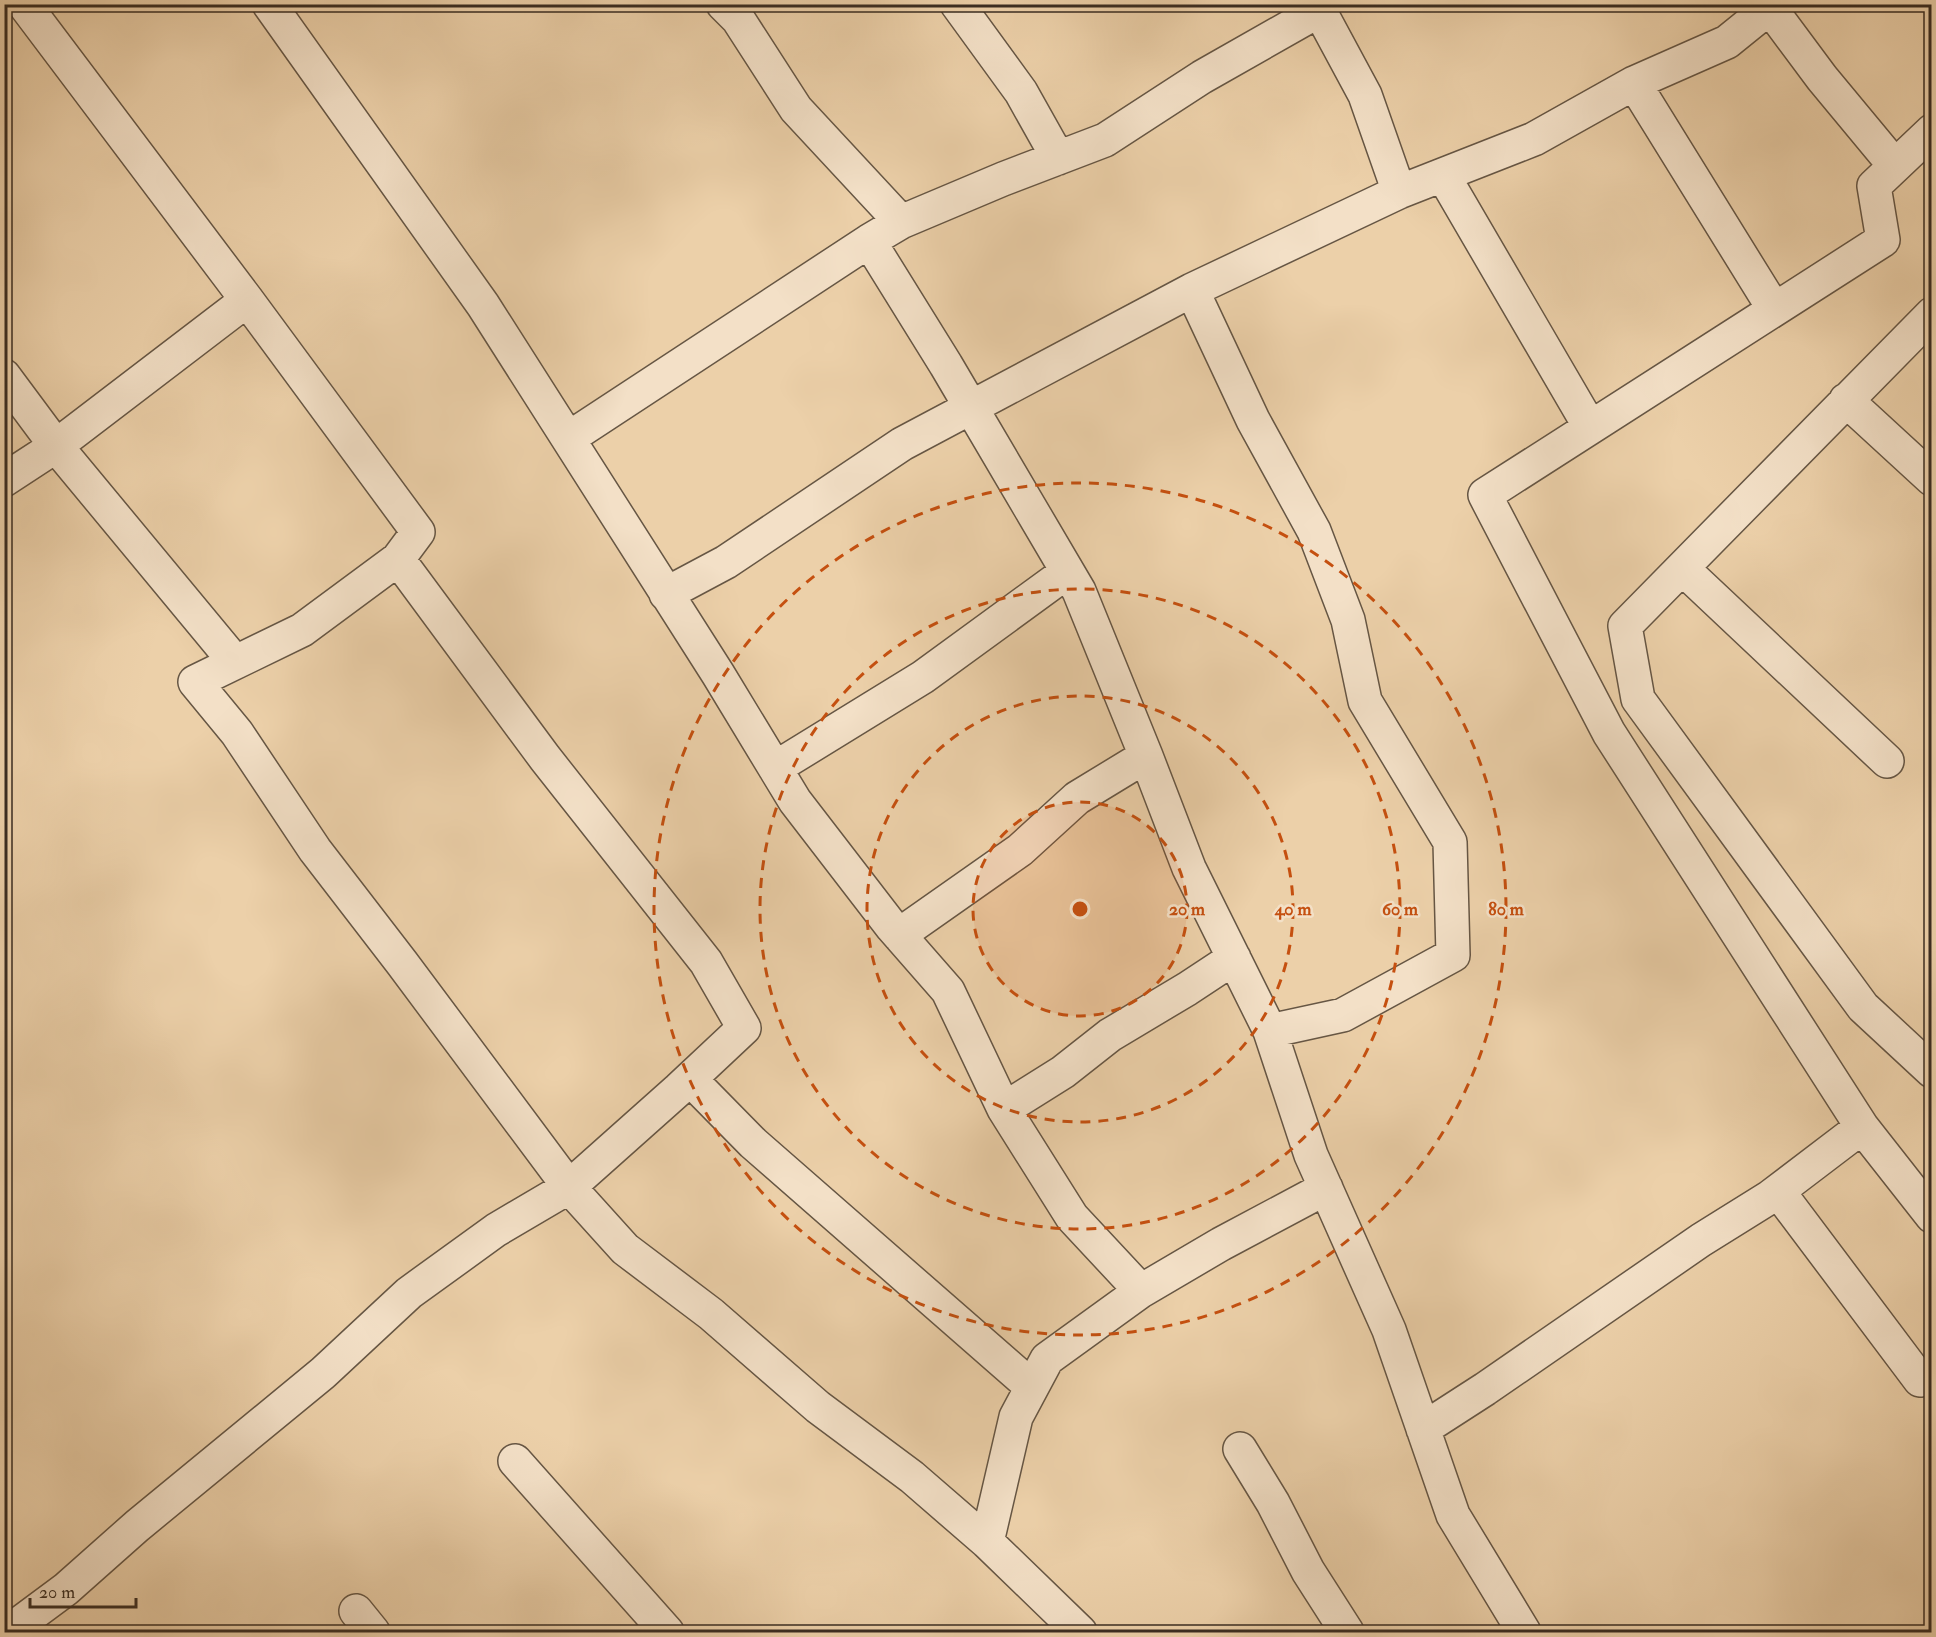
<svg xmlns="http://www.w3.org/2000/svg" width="1936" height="1637" font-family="'IM FELL Double Pica',serif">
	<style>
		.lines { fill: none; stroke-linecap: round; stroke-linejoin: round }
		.street-casing { stroke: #665644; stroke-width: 36 }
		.street { stroke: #f3e0c7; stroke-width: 33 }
		.ring { fill: none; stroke: #c55010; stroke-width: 3; stroke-dasharray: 10 8 }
		.centre { fill: #c55010; stroke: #f3e0c7; stroke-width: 3 }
		.ring-label { font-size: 18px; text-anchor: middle; font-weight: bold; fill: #c55010; stroke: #f3e0c7; stroke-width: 5; stroke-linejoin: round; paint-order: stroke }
	</style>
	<rect width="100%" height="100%" fill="#ecd0a9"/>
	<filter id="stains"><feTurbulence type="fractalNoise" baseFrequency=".00333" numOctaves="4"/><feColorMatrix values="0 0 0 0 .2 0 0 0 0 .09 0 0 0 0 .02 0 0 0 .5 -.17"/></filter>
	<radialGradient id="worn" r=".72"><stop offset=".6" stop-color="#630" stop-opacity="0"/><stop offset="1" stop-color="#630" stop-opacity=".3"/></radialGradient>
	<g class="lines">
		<!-- street casing -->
		<g class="street-casing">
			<path id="street" d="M24 4 247 300 418 532 398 559
				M269 4 483 305 718 674 795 801 892 927 948 991 1004 1109 1072 1217 1141 1291
				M723 4 738 19 796 109 901 222 869 241 946 365 1079 591 1146 756 1189 868 1270 1031 1311 1155 1389 1330 1453 1515 1524 1632
				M957 4 1021 92 1058 158
				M1316 4 1365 95 1399 192
				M1767 4 1822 78 1895 166
				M1634 83 1774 309
				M1932 131 1874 186 1883 240 1485 495 1609 733 1862 1127 1932 1216
				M1443 175 1590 427
				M901 222 1003 179 1105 140 1202 77 1320 10
				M1932 314 1625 626 1638 699 1863 1007 1932 1071
				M4 376 56 446 235 662
				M1846 400 1932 479
				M569 438 869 241
				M4 480 56 446 247 300
				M1682 568 1887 761
				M666 594 726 562 902 444 1192 290
				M775 768 923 677 1067 572
				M899 935 1020 850 1077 798 1146 756
				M1270 1031 1343 1015 1453 955 1450 842 1365 701 1348 620 1314 531 1253 420 1192 290 1399 192 1534 139 1634 83 1727 42 1774 4
				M690 1079 753 1143 1032 1387
				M1004 1109 1063 1072 1110 1035 1187 989 1234 958
				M1778 1191 1920 1380
				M1423 1429 1485 1389 1701 1240 1770 1197 1862 1127
				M1240 1449 1273 1503 1308 1571 1347 1632
				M515 1461 667 1632
				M356 1611 373 1632
				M8 1632 66 1589 137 1526 323 1373 409 1293 496 1230 569 1187 679 1089 744 1028 706 962 545 758 398 559 302 630 195 682 237 733 315 850 402 963 569 1187 625 1249 711 1314 818 1407 912 1477 987 1542
				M1080 1632 987 1542 1016 1417 1047 1359 1141 1291 1221 1244 1326 1188"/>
		</g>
		<!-- street -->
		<use href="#street" class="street"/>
	</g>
	<!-- distance rings -->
	<circle cx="1080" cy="909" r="107" fill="#c55010" fill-opacity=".12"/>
	<g class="ring">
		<circle cx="1080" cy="909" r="107"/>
		<circle cx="1080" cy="909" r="213"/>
		<circle cx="1080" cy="909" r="320"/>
		<circle cx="1080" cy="909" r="426"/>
	</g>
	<circle cx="1080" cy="909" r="9" class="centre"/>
	<g class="ring-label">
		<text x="1187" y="915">20 m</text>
		<text x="1293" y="915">40 m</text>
		<text x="1400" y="915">60 m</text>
		<text x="1506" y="915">80 m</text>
	</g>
	<!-- margin -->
	<rect width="1936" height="1637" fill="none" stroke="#ecd0a9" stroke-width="24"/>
	<rect x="6" y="6" width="1924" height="1625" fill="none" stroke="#3a2d22" stroke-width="3"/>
	<rect x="12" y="12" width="1912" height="1613" fill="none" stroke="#3a2d22" stroke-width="1.5"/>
	<!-- scale -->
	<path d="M30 1598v9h106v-9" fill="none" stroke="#3a2d22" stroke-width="3"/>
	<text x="39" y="1598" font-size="18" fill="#3a2d22" stroke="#f3e0c7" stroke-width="4.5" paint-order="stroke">20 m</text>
	<rect width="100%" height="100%" filter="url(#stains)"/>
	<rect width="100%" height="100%" fill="url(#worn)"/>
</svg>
